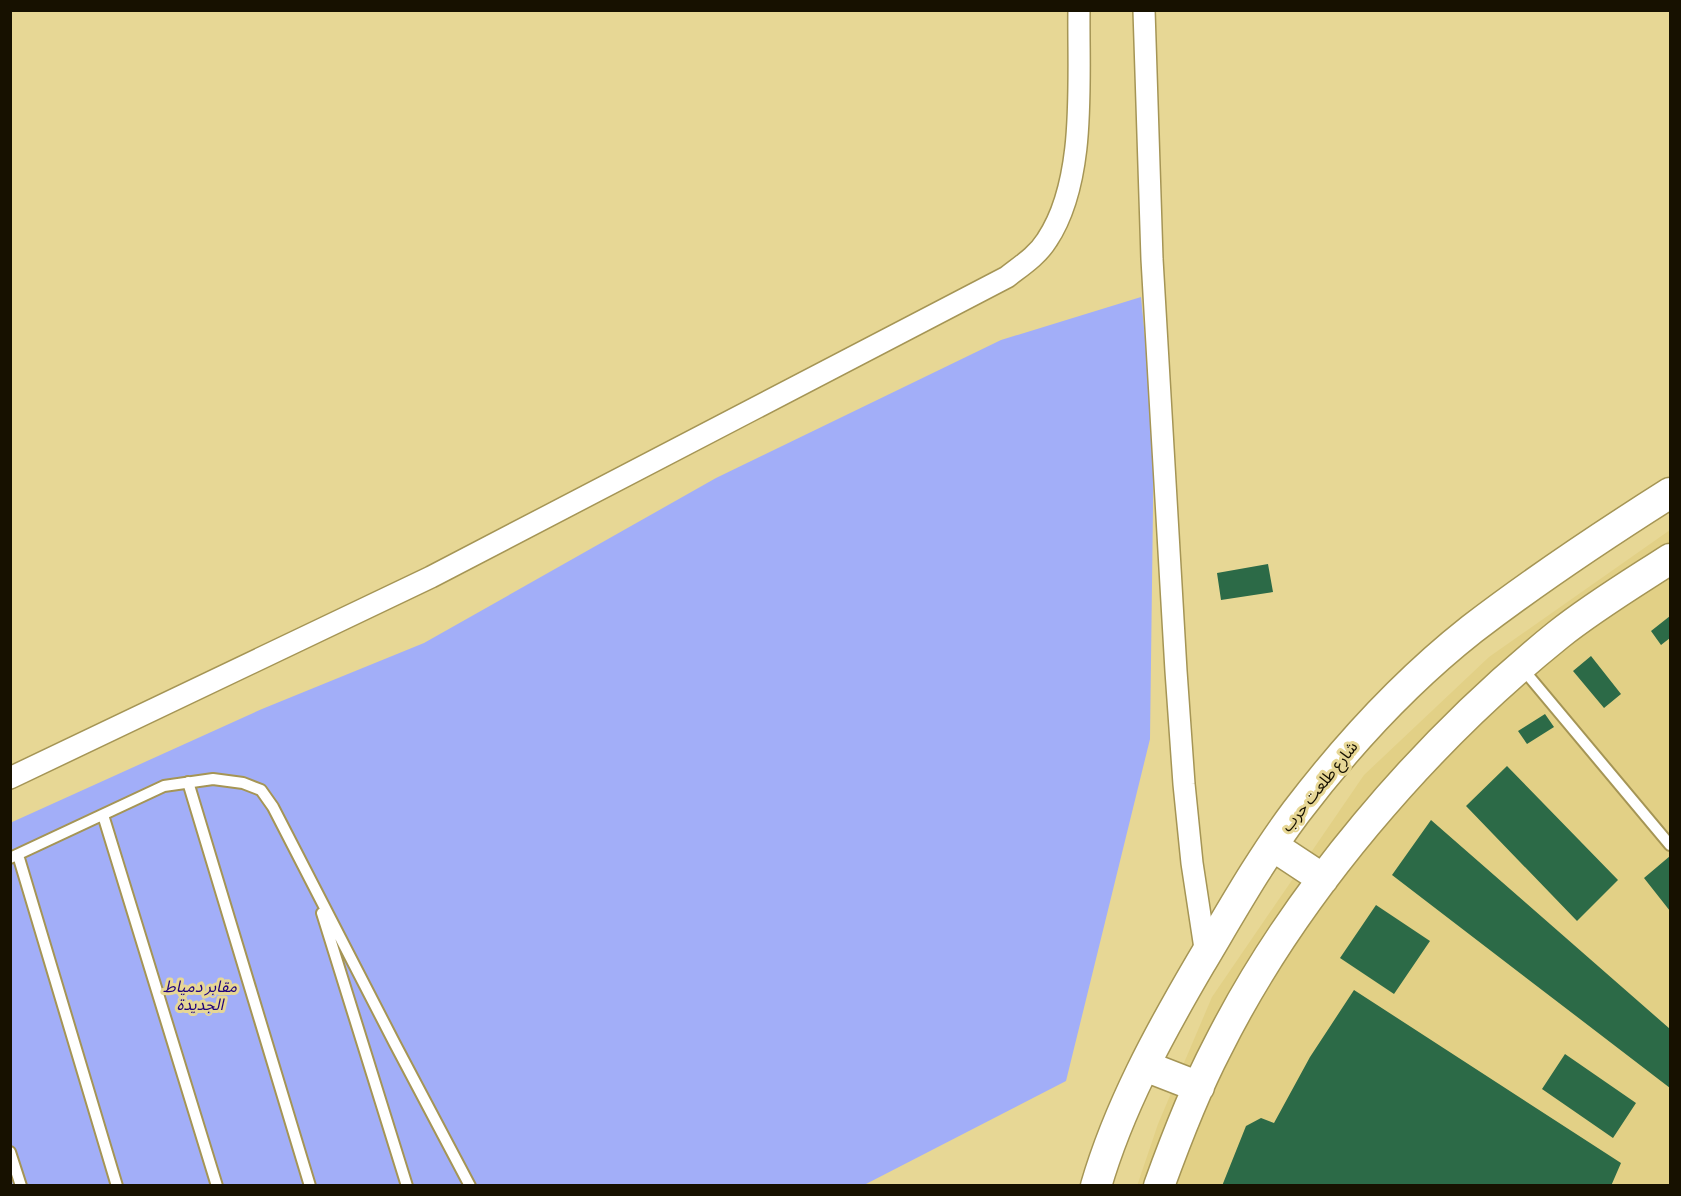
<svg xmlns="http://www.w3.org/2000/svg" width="1681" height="1196" font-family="Literata,'Noto Sans Arabic',serif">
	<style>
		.built { fill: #e2d086 }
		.green { fill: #a2aef8 }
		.building { fill: #2c6a47 }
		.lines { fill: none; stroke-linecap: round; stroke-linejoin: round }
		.lane-casing { stroke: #a59555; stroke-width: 14 }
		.street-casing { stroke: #a59555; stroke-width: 24 }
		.secondary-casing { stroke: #a59555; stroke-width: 33 }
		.lane { stroke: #fff; stroke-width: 10 }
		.street { stroke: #fff; stroke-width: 21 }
		.secondary { stroke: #fff; stroke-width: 30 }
		.labels { text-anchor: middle; stroke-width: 6; stroke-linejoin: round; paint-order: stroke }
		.street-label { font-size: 16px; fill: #171100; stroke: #e7d795 }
		.park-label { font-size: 16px; font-style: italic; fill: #1e007c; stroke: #e7d795 }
	</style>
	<rect width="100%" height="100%" fill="#e7d795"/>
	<!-- built -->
	<path class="built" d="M1670 530V1185L1137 1186 1158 1124 1212 997 1364 775 1489 657Z"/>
	<!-- green -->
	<path class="green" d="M1141 297 1154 430 1150 739 1066 1081 864 1185H11L10 823 262 709 424 643 716 478 1001 340Z"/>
	<!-- building -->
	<path class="building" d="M1268 564 1273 592 1221 600 1217 573Z
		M1670 616V638L1661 645 1651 631Z
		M1591 656 1621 694 1604 708 1573 671Z
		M1545 714 1554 727 1527 744 1518 731Z
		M1507 766 1618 880 1577 921 1466 806Z
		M1431 820 1670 1029V1088L1392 875Z
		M1670 856V911L1644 878Z
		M1376 905 1430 941 1394 994 1340 958Z
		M1354 990 1621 1163 1611 1186H1222L1246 1126 1261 1118 1274 1123 1310 1057Z
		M1565 1054 1636 1103 1613 1138 1542 1089Z"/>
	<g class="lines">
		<!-- lane casing -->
		<g class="lane-casing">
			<path id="lane" d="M1522 668 1670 845
				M188 782 310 1186
				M103 815 217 1186
				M18 855 117 1186
				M10 858 164 786 213 779 243 783 261 790 273 807 395 1044 470 1186
				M322 913 407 1186
				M10 1152 21 1186"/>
		</g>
		<!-- street casing -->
		<g class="street-casing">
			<path id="street" d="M1144 10 1152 259 1176 671 1184 784 1192 863 1206 955
				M10 778 431 577 1007 277C1021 266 1037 256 1047 240 1087 180 1078 80 1079 10"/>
		</g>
		<!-- secondary casing -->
		<g class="secondary-casing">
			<path id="secondary" d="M1273 846 1323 879
				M1145 1066 1199 1087
				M1096 1186C1119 1107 1159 1034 1200 964 1231 912 1260 860 1296 812 1347 745 1406 681 1472 629 1536 580 1602 536 1670 493
				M1159 1186C1176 1139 1194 1092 1217 1048 1294 894 1424 743 1558 635 1593 607 1633 583 1670 559"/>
		</g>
		<!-- lane -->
		<use href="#lane" class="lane"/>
		<!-- street -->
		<use href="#street" class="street"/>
		<!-- secondary -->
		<use href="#secondary" class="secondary"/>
	</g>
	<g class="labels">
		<!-- street labels -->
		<g class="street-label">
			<text transform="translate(1319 786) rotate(-51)" y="6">شارع طلعت حرب</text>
		</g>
		<!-- park labels -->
		<g class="park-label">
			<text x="200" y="992">مقابر دمياط<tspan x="200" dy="18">الجديدة</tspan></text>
		</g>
	</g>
	<!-- border -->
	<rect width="1681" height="1196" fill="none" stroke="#171100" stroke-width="24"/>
</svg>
